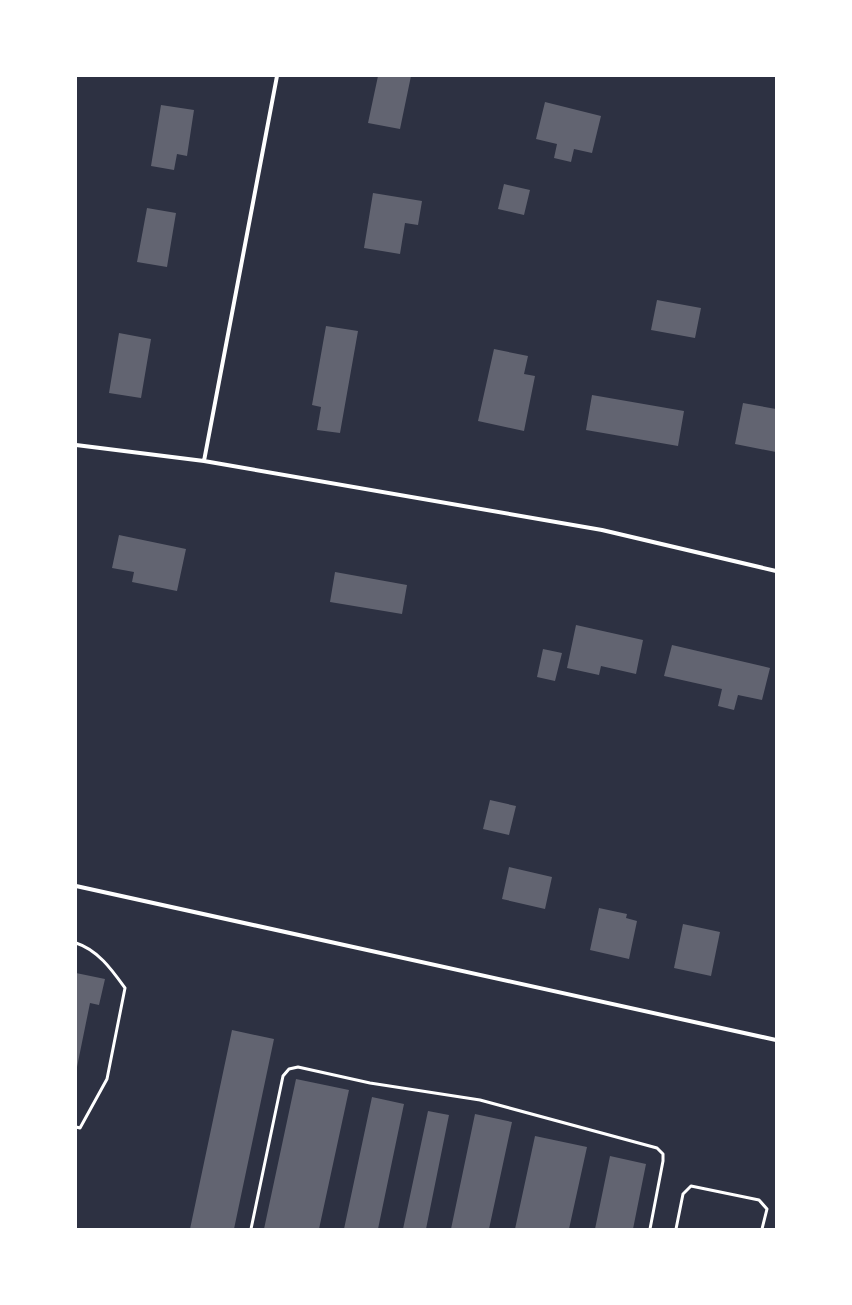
<svg xmlns="http://www.w3.org/2000/svg" width="852" height="1305" font-family="Montserrat,sans-serif">
	<style>
		.building { fill: #626471 }
		.lines { fill: none; stroke-linecap: round; stroke-linejoin: round }
		.service { stroke: #fff; stroke-width: 3 }
		.minor { stroke: #fff; stroke-width: 4 }
	</style>
	<rect width="100%" height="100%" fill="#2d3142"/>
	<!-- building -->
	<path class="building" d="M378 76H411L400 129 368 123Z
		M545 102 601 116 592 153 574 149 571 162 554 158 557 144 536 139Z
		M161 105 194 110 187 156 177 154 174 170 151 166Z
		M504 184 530 190 524 215 498 209Z
		M373 193 422 201 418 225 405 223 400 254 364 248Z
		M147 208 176 213 167 267 137 262Z
		M657 300 701 308 695 338 651 330Z
		M326 326 358 331 340 433 317 430 321 407 312 405Z
		M119 333 151 339 141 398 109 393Z
		M494 349 528 356 524 374 535 376 524 431 478 421Z
		M592 395 684 411 678 446 586 430Z
		M743 403 776 409V452L735 444Z
		M119 535 186 549 177 591 132 582 134 572 112 568Z
		M335 572 407 585 402 614 330 602Z
		M576 625 643 640 636 674 601 666 599 675 567 668Z
		M672 645 770 668 762 700 738 695 734 710 718 706 722 689 664 676Z
		M543 649 562 653 555 681 537 677Z
		M490 800 516 806 509 835 483 829Z
		M509 867 552 877 545 909 502 899Z
		M599 908 627 914 626 918 637 921 629 959 590 950Z
		M683 924 720 932 711 976 674 968Z
		M76 973 105 979 99 1005 90 1003 77 1067Z
		M232 1030 274 1039 234 1229H190Z
		M296 1079 349 1090 319 1229H264Z
		M372 1097 404 1104 378 1229H344Z
		M428 1111 449 1115 426 1229H403Z
		M475 1114 512 1122 489 1229H451Z
		M535 1136 587 1147 569 1229H515Z
		M610 1156 646 1164 633 1229H595Z"/>
	<g class="lines">
		<!-- service -->
		<path class="service" d="M76 943C98 950 112 970 125 988L107 1079 80 1128 76 1127
			M251 1229 283 1076 289 1069 298 1067 370 1083 480 1100 657 1148 663 1154V1161L650 1229
			M676 1229 683 1194 691 1186 759 1200 767 1209 762 1229"/>
		<!-- minor -->
		<path class="minor" d="M76 445 204 461 602 530 776 571
			M204 461 277 76
			M76 886 776 1040"/>
	</g>
	<!-- border -->
	<rect width="852" height="1305" fill="none" stroke="#ffffff" stroke-width="154"/>
</svg>
